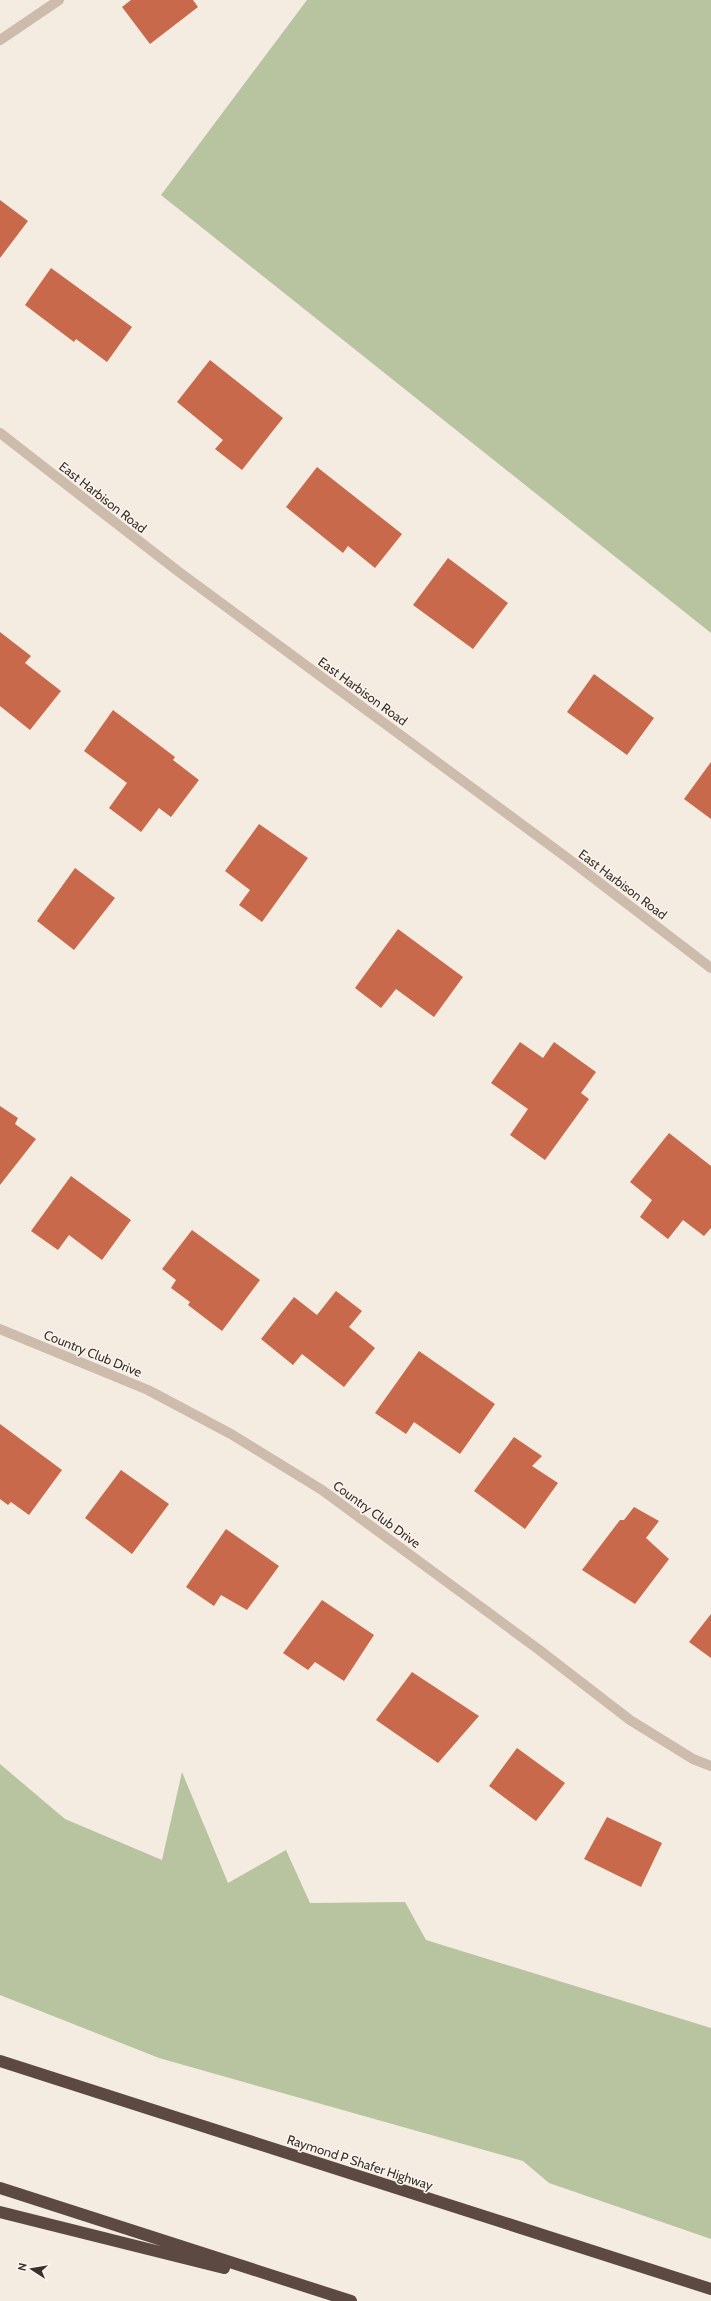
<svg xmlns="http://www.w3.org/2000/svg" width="711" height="2301" font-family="Cabin,sans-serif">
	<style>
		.green { fill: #b8c4a0 }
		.building { fill: #c8694b }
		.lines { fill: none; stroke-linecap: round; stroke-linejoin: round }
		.minor { stroke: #cdbbac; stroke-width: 10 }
		.motorway { stroke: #5c4a42; stroke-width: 12 }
		.labels { text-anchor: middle; stroke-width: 3; stroke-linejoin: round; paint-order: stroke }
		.street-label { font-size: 13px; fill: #3b302b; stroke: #fbf5ee }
	</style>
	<rect width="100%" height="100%" fill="#f4ebe1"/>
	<!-- green -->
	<path class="green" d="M307 0H711V633L161 195Z
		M0 1764 65 1819 162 1860 182 1772 228 1883 286 1850 310 1903 405 1902 426 1940 711 2028V2239L549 2183 523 2161 159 2058 0 1995Z"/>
	<!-- building -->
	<path class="building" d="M131 0H193L198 7 150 44 122 7Z
		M0 200 28 221 0 258Z
		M51 268 132 327 107 362 76 339 74 342 25 305Z
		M210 360 283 418 242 470 215 449 223 440 177 402Z
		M317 467 402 534 375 568 348 546 343 553 286 507Z
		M448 558 508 603 473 649 413 605Z
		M0 632 31 656 25 663 61 691 30 730 0 706Z
		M594 674 654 718 627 755 567 712Z
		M113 710 175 757 173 760 199 780 171 817 159 808 141 832 109 808 127 783 84 751Z
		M711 762V819L684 799Z
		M259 824 308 858 262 922 239 905 250 890 225 871Z
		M75 868 115 898 74 950 37 921Z
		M398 929 463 977 434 1017 396 989 381 1008 355 988Z
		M520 1042 543 1058 554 1042 596 1072 581 1093 589 1099 545 1160 510 1135 528 1109 491 1083Z
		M0 1106 18 1118 15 1124 36 1139 0 1185Z
		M669 1133 711 1166V1228L704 1236 683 1220 668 1239 640 1217 652 1200 630 1182Z
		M71 1176 131 1220 102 1260 69 1235 58 1250 31 1231Z
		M192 1230 260 1280 222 1331 188 1305 190 1302 171 1288 176 1280 162 1269Z
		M336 1291 362 1311 349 1327 375 1348 344 1387 302 1354 293 1365 261 1339 294 1297 317 1315Z
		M419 1351 495 1404 460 1454 414 1422 406 1434 375 1413Z
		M0 1424 62 1470 29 1515 11 1502 8 1505 0 1499Z
		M514 1437 542 1456 532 1466 558 1483 525 1529 474 1491Z
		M121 1470 169 1504 132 1554 85 1518Z
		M634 1507 659 1521 646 1538 669 1559 635 1604 582 1570 620 1520H624Z
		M226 1529 279 1566 247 1610 221 1595 214 1606 186 1587Z
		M322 1600 374 1635 344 1681 315 1662 308 1670 283 1653Z
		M711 1614V1658L689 1642Z
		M412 1672 479 1716 438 1763 376 1720Z
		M517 1748 565 1783 536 1821 489 1786Z
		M607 1817 662 1843 641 1887 584 1859Z"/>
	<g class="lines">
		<!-- minor -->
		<path class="minor" d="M0 40 59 0
			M0 433 179 572 566 857 711 968
			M0 1329 148 1390 231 1434 322 1490 538 1649 630 1720 693 1759 711 1766"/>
		<!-- motorway -->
		<path class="motorway" d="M0 2061 711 2289
			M0 2188 351 2301
			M0 2212 224 2268"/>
	</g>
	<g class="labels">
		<!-- street labels -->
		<g class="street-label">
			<text transform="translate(103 497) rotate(38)" y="5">East Harbison Road</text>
			<text transform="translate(363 691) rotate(36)" y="5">East Harbison Road</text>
			<text transform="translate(623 884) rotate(37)" y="5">East Harbison Road</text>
			<text transform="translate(93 1353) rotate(22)" y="5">Country Club Drive</text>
			<text transform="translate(377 1514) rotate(36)" y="5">Country Club Drive</text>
			<text transform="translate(360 2162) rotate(18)" y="5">Raymond P Shafer Highway</text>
		</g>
	</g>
	<!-- north arrow -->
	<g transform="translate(32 2269) rotate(282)" stroke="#fbf5ee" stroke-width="3" paint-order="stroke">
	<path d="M0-3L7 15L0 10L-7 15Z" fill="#3b302b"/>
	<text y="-6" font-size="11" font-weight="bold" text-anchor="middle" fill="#3b302b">N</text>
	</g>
</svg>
